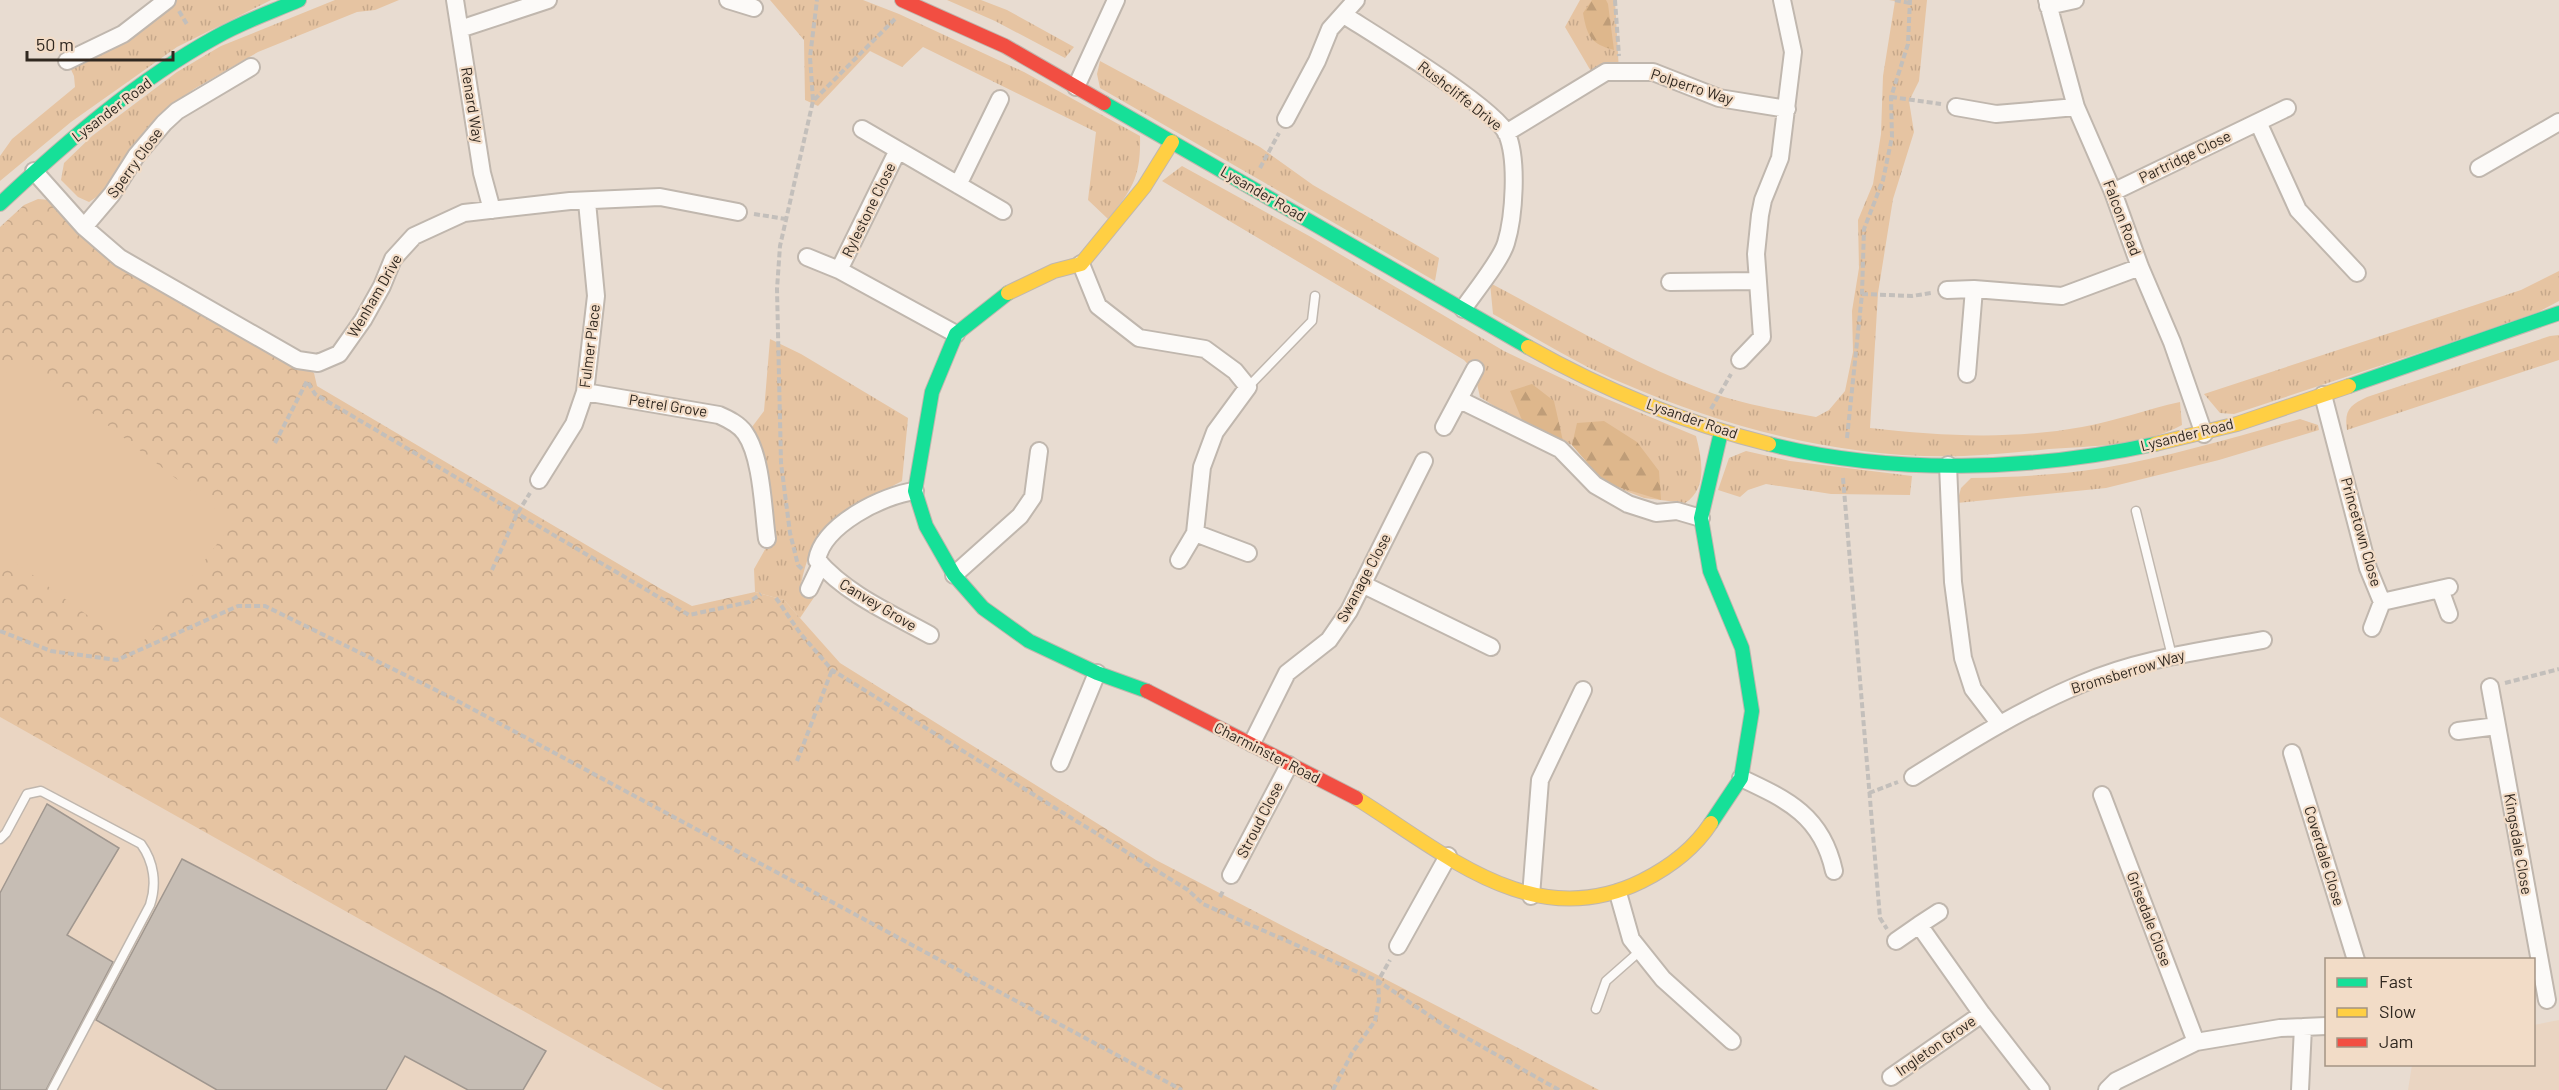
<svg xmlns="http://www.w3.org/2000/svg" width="2559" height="1090" font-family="Barlow,sans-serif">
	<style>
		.built { fill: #ead5c2 }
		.grass { fill: url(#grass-tufts) }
		.forest { fill: url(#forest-firs) }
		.park { fill: url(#park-crowns) }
		.pitch { fill: #e6c4a2 }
		.building { fill: #c6bdb4; stroke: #a0978f; stroke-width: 1.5 }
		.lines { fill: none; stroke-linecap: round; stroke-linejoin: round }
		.lane-casing { stroke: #c0b7ae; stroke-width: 11 }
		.street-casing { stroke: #c0b7ae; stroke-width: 20 }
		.fast-casing { stroke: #c0b7ae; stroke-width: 16 }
		.slow-casing { stroke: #c0b7ae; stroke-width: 16 }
		.jam-casing { stroke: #c0b7ae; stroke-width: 16 }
		.path { stroke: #c3bfbb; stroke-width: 4; stroke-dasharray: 6 3; stroke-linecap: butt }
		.lane { stroke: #fcfaf8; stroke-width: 8 }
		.street { stroke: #fcfaf8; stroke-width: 16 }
		.fast { stroke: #16e098; stroke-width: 14 }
		.slow { stroke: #ffcf43; stroke-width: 14 }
		.jam { stroke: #f24e42; stroke-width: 14 }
		.labels { text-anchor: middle; stroke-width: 4.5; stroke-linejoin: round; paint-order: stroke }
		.street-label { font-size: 15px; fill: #302820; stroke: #f2dcc7 }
	</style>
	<defs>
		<pattern id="grass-tufts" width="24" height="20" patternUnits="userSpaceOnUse" patternTransform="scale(1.5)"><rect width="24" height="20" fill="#e6c4a2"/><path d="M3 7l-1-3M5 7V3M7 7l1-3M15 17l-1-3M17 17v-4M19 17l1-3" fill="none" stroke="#c6a88b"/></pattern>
		<pattern id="forest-firs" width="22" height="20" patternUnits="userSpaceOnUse" patternTransform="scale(1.5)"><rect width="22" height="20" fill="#deb78c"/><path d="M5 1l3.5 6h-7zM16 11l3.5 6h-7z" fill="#bf9d78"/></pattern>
		<pattern id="park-crowns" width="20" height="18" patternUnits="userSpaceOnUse" patternTransform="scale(1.5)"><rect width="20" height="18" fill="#e6c4a2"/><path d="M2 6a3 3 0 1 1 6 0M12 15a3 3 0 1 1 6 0" fill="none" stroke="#c6a88b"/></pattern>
	</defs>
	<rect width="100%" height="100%" fill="#e8dcd1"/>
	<!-- built -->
	<path class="built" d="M0 717 267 865 664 1090H0Z
		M2559 1020V1090H2408L2412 1065 2534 1064V1025Z"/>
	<!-- grass -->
	<path class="grass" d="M167 0H271L177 47 71 122 0 181V156L12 139 75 87 74 76 67 61Z
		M335 0H399L375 10 357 12 258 52 194 89 171 106 107 190 89 202 78 197 61 180 64 163 92 136 177 72 221 46Z
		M770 0H863L899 14 1024 72 1140 136C1141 176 1133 189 1108 219L1088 200 1096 132 923 47 902 67 870 51 818 106 805 100 804 40Z
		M947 0H981L1007 10 1074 47 1065 58 995 21Z
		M1580 0H1615L1619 72 1595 78 1565 27Z
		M1889 0H1927L1919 81 1909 101 1914 132 1893 199 1878 293 1870 428C1941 436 2011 440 2082 427 2116 421 2147 409 2180 402L2182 425C2143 446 2093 446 2049 449 2021 452 1992 455 1964 456 1849 460 1729 429 1625 384 1579 365 1536 338 1493 314L1490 283C1560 320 1630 362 1704 390 1740 404 1779 410 1816 417L1829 410 1845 391 1853 352 1852 311 1859 268 1858 220 1873 184 1881 134 1883 76 1895 1Z
		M1100 61 1260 147 1313 185 1439 258 1435 281 1100 88 1097 74Z
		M1182 166 1311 237 1504 351 1595 394 1696 436C1702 460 1708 488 1685 503L1644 498 1605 483 1572 445 1524 425 1480 397 1474 371 1464 360 1162 181Z
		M2559 271V301L2538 312 2458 340 2234 414 2220 413 2204 394 2521 290Z
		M2559 335V360L2347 430C2344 410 2350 405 2367 397L2550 336Z
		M770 339 801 354 908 418 902 481C846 511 815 516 801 584L817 593 800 618 784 600 755 592 754 569 767 546 746 435 764 411Z
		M2300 419 2318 425 2319 430 2219 460 2106 488 1957 503 1961 488 1971 478C2015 477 2059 475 2103 468 2170 457 2235 437 2300 419Z
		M1746 451 1790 461 1912 476 1910 495 1831 494 1766 484 1748 490 1740 497 1718 490 1729 458Z"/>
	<!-- forest -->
	<path class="forest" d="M1592 0H1606L1608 4 1614 50C1591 44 1587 36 1583 13Z
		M1532 384 1554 401 1563 441 1524 425 1510 391Z
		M1604 421 1637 442 1659 471 1661 500 1605 483 1572 445 1577 423Z"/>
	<!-- park -->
	<path class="park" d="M38 199 61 201 120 258 298 360 314 373 317 386 661 589 692 606 755 592 784 600 840 663 1156 860 1599 1090H664L0 717V227L24 205Z"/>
	<!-- pitch -->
	<path class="pitch" d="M19 356 233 523 136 651 0 551V381Z"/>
	<!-- building -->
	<path class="building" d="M47 804 119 848 67 935 113 962 46 1090H0V893Z
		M182 859 440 993 546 1051 523 1090H468L405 1056 386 1090H217L96 1020Z"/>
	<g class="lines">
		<!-- lane casing -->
		<g class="lane-casing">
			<path id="lane" d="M1248 387 1312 321 1315 296
				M2136 511 2172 656
				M0 839 6 833 27 794 41 791 141 844C154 862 157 884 150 905L52 1090
				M1596 1009 1606 981 1640 951"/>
		</g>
		<!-- street casing -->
		<g class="street-casing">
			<path id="street" d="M455 0 482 173 492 210
				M728 0 754 8
				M2047 0 2076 107 2113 192 2140 267 2172 342 2204 434
				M2048 6 2075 0
				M1344 15C1375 35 1494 107 1507 134 1518 160 1514 217 1506 243 1501 260 1474 293 1463 309
				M460 29 548 0
				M67 61 123 34 167 0
				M1076 87 1116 0
				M1956 107 1996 114 2076 107
				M1286 119 1317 61 1330 29 1356 0
				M2258 122 2298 210 2357 273
				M862 129 1003 211
				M1506 133 1606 72H1653L1719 98 1787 109
				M2479 168 2559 122
				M34 171 84 227 120 258 298 360 318 363 339 354 363 320 382 286 393 259 414 236 464 213 570 201 660 197 738 212
				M958 185 1000 99
				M2113 192 2287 108
				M84 227 112 194 136 156 164 123 177 111 251 67
				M807 257 839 270 956 334
				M1081 264 1098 306 1139 338 1205 349 1235 371 1248 387 1215 432 1202 467 1195 533 1179 560
				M839 270 898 150
				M1670 282 1757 281
				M1947 290 1974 289
				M1740 360 1762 337 1756 254 1760 215 1763 200 1780 158 1793 52 1782 0
				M1967 374 1974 289 2062 296 2140 267
				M585 392 719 415C728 419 739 424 745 433 762 457 763 510 767 539
				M2323 395 2368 568 2382 602 2449 587
				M1460 400 1560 449 1595 485 1628 504 1656 513 1677 511 1701 518
				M1444 427 1475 369
				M1948 465 1953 582 1963 658 1973 689 1999 723
				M539 480 574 424 585 392 596 296 587 202
				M915 491C883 495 823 525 817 560 846 594 890 613 930 635
				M1195 533 1248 553
				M954 575 1020 516 1033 497 1039 451
				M1362 584 1491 647
				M809 589 821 564
				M2440 589 2449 614
				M2372 628 2382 602
				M2490 687 2547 1000
				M2458 731 2497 726
				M1252 743 1287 673 1329 640 1349 611 1424 461
				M2292 753 2356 960
				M1060 763 1097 673
				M1913 777C1967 743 2021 709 2081 684 2138 659 2202 651 2263 640
				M1741 778C1788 800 1822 816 1834 871
				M2102 795 2196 1042
				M1231 875 1289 765
				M1618 893 1631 939 1663 979 1732 1041
				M1531 896 1540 780 1583 690
				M1919 925 1939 912
				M1896 941 1919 925 1982 1014 2041 1090
				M1398 946 1448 856
				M1891 1077 1982 1014
				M2107 1090 2116 1081 2196 1042 2280 1028 2326 1026
				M2300 1090 2303 1027"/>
		</g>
		<!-- fast casing -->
		<g class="fast-casing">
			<path id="fast" d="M1104 103 1528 347
				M0 204C66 142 136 81 216 37 242 22 271 12 299 0
				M1008 293 956 334 932 392 915 491 926 526 954 575 983 608 1029 641 1097 673 1147 691
				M2349 386 2559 313
				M1769 444C1892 475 2031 471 2155 444
				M1711 823 1741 778 1752 711 1742 648 1710 571 1701 518 1721 432"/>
		</g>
		<!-- slow casing -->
		<g class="slow-casing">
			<path id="slow" d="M1008 293 1054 271 1081 264 1144 187 1172 142
				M1528 347C1604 390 1684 423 1769 444
				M2155 444 2237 424 2349 386
				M1356 798C1445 853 1533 935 1642 881 1670 867 1694 849 1711 823"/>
		</g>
		<!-- jam casing -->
		<g class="jam-casing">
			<path id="jam" d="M902 0 1005 46 1104 103
				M1147 691 1356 798"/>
		</g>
		<!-- path -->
		<path class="path" d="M1615 0 1619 56
			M1895 0 1910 3
			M179 11 188 26
			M1891 97 1941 104
			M813 100 810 57 817 0
			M1260 168 1279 133
			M754 214 786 219
			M1862 294 1912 296 1931 293
			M1711 409 1731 374
			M1847 438 1862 294 1864 229 1883 180 1892 137 1891 97 1908 44 1910 0
			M275 443 307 381 315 394 689 615 749 602 761 594
			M1843 478 1880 918 1887 929
			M802 569 798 565 790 533 781 463 777 289 780 246 813 101 896 18
			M492 570 517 514 530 493
			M776 598 800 633 832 670 1188 890 1203 904 1378 981 1442 1024 1559 1090
			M0 631 51 651 117 660 238 606H265L454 699 1182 1090
			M2505 683 2559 669
			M797 761 832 670
			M1869 793 1898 782
			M1220 897 1224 889
			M1333 1090 1352 1053 1375 1021 1379 1000 1378 981 1390 960"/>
		<!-- lane -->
		<use href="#lane" class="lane"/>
		<!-- street -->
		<use href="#street" class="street"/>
		<!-- fast -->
		<use href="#fast" class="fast"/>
		<!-- slow -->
		<use href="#slow" class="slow"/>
		<!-- jam -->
		<use href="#jam" class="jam"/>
	</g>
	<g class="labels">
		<!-- street labels -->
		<g class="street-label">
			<text transform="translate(1692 87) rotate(18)" y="5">Polperro Way</text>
			<text transform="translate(1460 96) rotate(38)" y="5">Rushcliffe Drive</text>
			<text transform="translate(472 105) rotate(81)" y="5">Renard Way</text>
			<text transform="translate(112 110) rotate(-37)" y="5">Lysander Road</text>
			<text transform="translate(2185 157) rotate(-26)" y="5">Partridge Close</text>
			<text transform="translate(135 163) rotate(-54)" y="5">Sperry Close</text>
			<text transform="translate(1263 194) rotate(30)" y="5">Lysander Road</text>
			<text transform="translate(869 210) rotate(-64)" y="5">Rylestone Close</text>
			<text transform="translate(2122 218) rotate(69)" y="5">Falcon Road</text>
			<text transform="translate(375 296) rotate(-60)" y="5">Wenham Drive</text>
			<text transform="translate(590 346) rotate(-83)" y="5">Fulmer Place</text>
			<text transform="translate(668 406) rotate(9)" y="5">Petrel Grove</text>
			<text transform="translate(1692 419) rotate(19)" y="5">Lysander Road</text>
			<text transform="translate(2187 435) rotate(-14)" y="5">Lysander Road</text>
			<text transform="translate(2361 532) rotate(74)" y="5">Princetown Close</text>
			<text transform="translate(1364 578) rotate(-62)" y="5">Swanage Close</text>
			<text transform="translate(878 605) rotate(31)" y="5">Canvey Grove</text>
			<text transform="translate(2128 672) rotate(-17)" y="5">Bromsberrow Way</text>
			<text transform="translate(1267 753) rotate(27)" y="5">Charminster Road</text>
			<text transform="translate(1260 820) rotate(-63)" y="5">Stroud Close</text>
			<text transform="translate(2518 844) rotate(80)" y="5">Kingsdale Close</text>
			<text transform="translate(2324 856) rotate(73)" y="5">Coverdale Close</text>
			<text transform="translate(2149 919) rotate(69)" y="5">Grisedale Close</text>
			<text transform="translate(1936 1046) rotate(-35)" y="5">Ingleton Grove</text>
		</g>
	</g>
	<!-- legend -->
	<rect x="2325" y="958" width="210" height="108" fill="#f2dcc7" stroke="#a49484" stroke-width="1.5"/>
	<rect x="2337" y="978" width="30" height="9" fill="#16e098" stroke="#a49484" stroke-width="1.5"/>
	<text x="2379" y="988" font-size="18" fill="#302820">Fast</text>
	<rect x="2337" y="1008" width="30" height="9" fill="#ffcf43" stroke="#a49484" stroke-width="1.5"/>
	<text x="2379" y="1018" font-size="18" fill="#302820">Slow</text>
	<rect x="2337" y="1038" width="30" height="9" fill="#f24e42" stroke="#a49484" stroke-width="1.5"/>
	<text x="2379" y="1048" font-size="18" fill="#302820">Jam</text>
	<!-- scale -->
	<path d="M27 51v9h146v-9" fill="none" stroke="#302820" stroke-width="3"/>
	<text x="36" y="51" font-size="18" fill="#302820" stroke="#f2dcc7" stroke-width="4.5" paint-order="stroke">50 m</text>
</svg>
